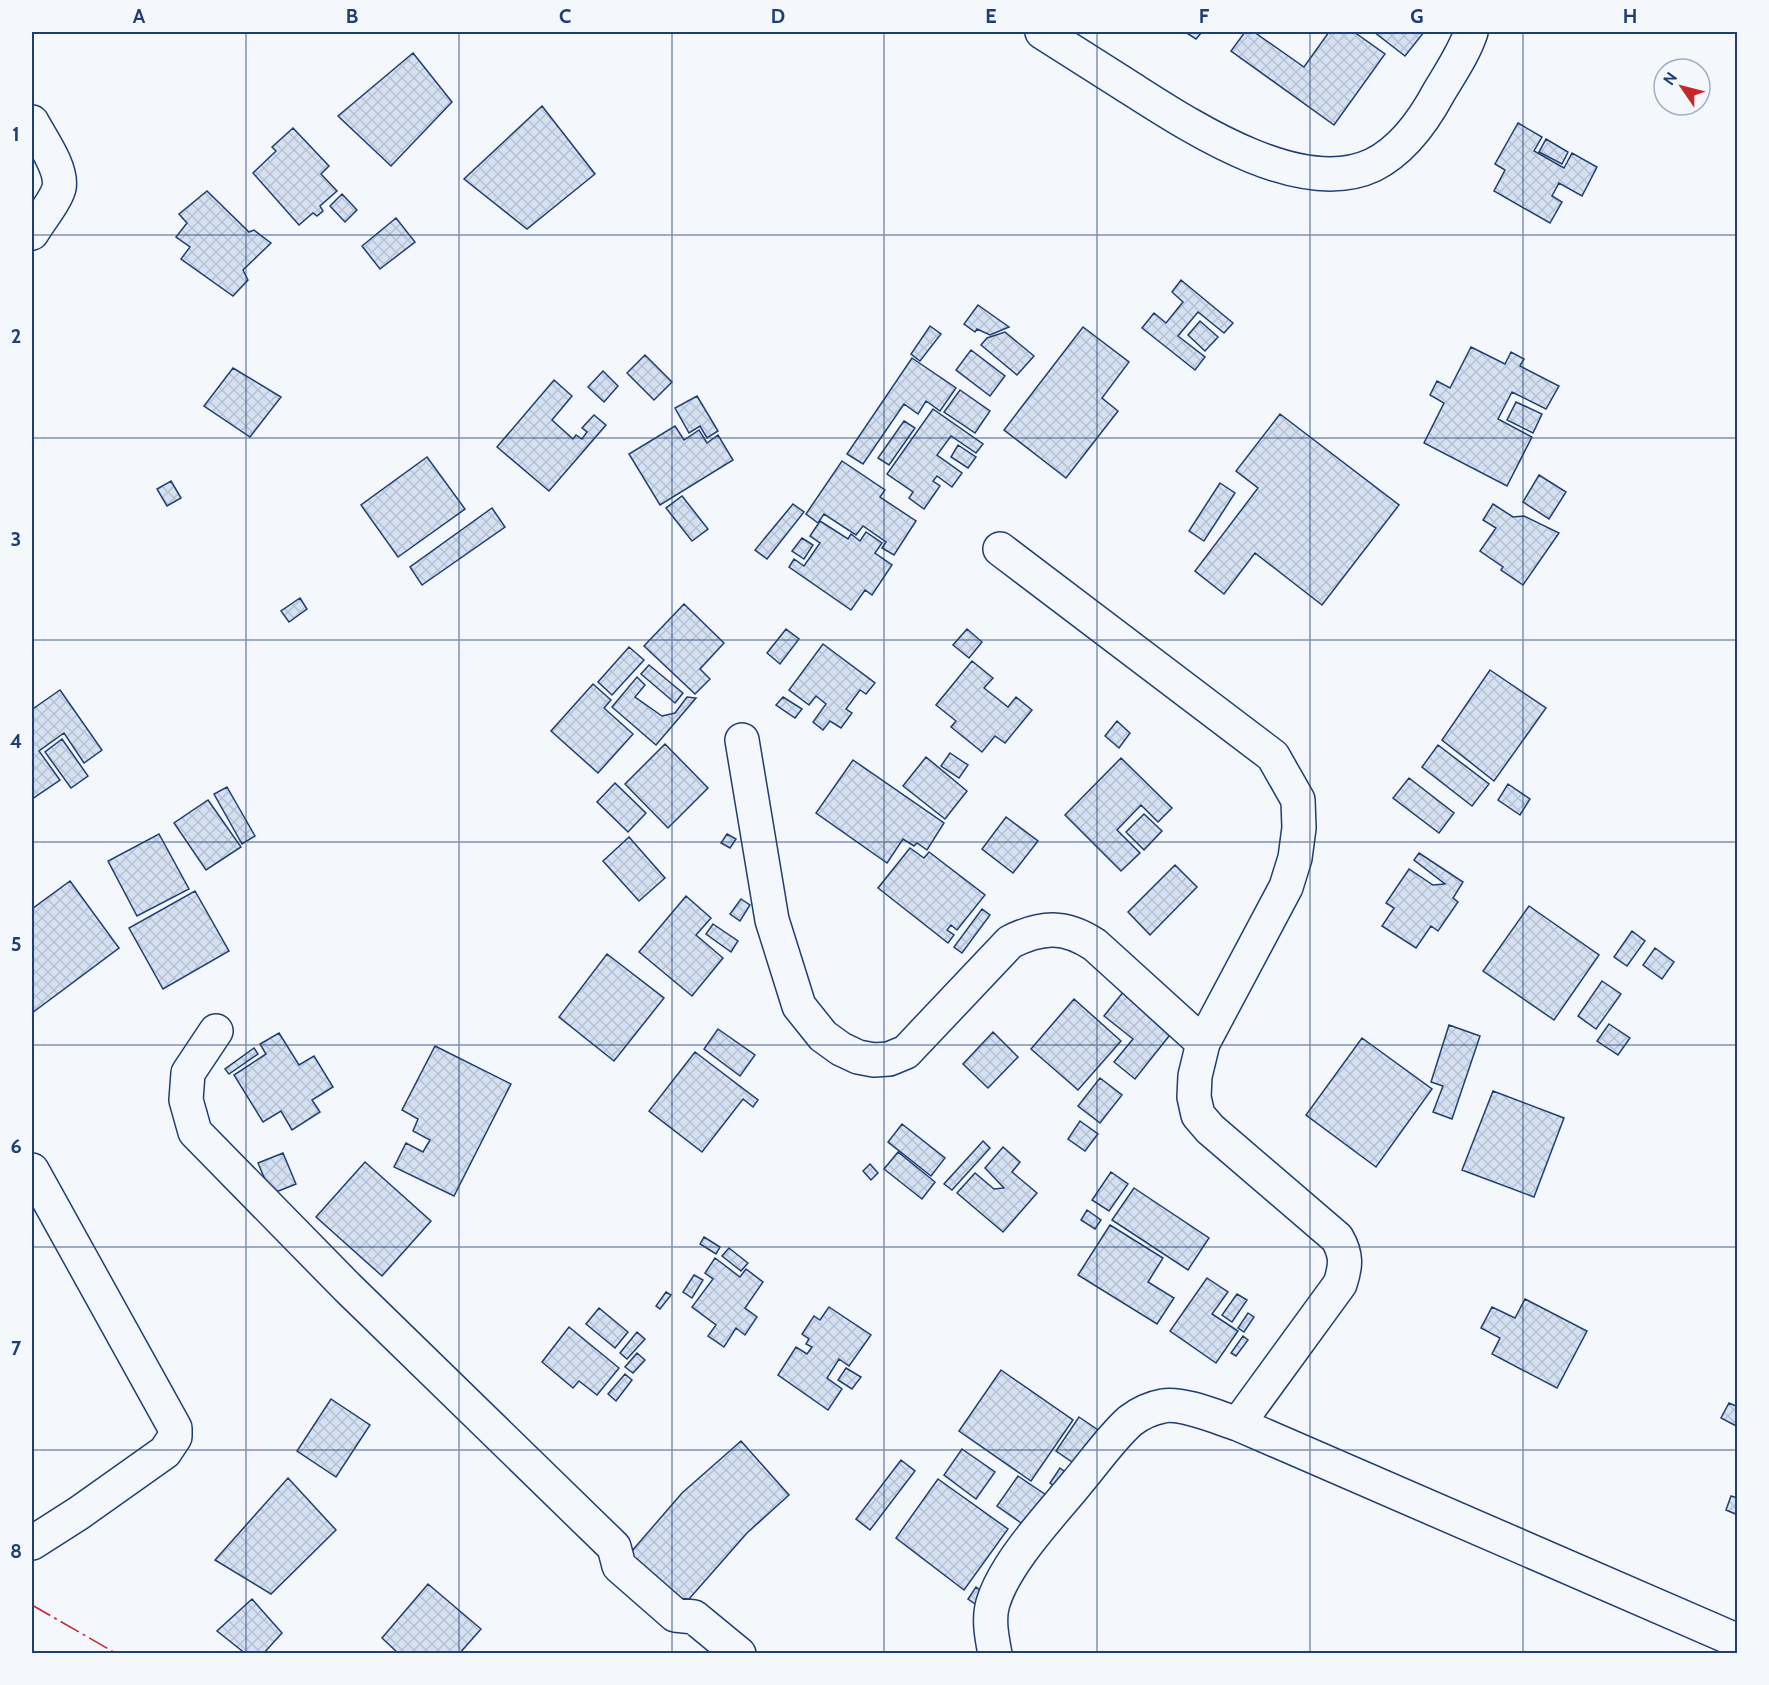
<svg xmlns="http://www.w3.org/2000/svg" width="1769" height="1685" font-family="Cabin,sans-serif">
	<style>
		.building { fill: url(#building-cross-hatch); stroke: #1d3f73; stroke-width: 1.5 }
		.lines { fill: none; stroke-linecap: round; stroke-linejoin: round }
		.minor-casing { stroke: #1d3f73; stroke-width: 36 }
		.minor { stroke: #f4f7fb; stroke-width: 33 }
		.power { stroke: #c62828; stroke-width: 1.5; stroke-dasharray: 21 4.5 3 4.5; stroke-linecap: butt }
		.grid { fill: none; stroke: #1d3f73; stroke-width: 1.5; stroke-opacity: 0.55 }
		.neatline { fill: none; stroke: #1d3f73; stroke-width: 2 }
		.grid-label { font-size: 20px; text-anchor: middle; font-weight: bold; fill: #1d3f73 }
	</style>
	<defs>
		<pattern id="building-cross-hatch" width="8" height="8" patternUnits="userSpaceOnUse" patternTransform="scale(1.5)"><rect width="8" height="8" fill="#d5e0f0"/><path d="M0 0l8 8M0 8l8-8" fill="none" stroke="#b6c1d1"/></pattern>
	</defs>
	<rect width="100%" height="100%" fill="#f4f7fb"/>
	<!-- building -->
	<path class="building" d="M1185 32H1202L1196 39Z
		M1245 32H1254L1304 67 1329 32H1354L1385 54 1334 125 1231 51Z
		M1374 32H1424L1405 56Z
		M413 53 452 102 391 166 338 116Z
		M542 106 595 174 527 229 464 179Z
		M1518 123 1542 137 1534 151 1564 168 1572 153 1597 167 1582 196 1559 183 1552 196 1562 202 1550 223 1494 191 1505 170 1495 164Z
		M293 128 329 166 321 174 337 191 320 206 323 211 317 216 313 213 299 225 253 173 276 151 272 147Z
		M1546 139 1568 152 1562 164 1539 152Z
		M207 191 249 232 254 230 271 243 243 270 248 280 233 296 181 259 190 247 176 237 187 223 179 214Z
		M342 194 357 210 345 222 330 206Z
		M396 218 415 242 380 269 362 246Z
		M1181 280 1233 323 1224 333 1198 312 1178 336 1205 357 1195 370 1142 328 1154 313 1166 323 1183 302 1172 292Z
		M978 305 1009 327 990 335 977 329 975 332 964 324Z
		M1200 321 1218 337 1205 351 1188 335Z
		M930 326 941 334 920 361 911 354Z
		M1083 327 1129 362 1102 398 1118 411 1066 478 1004 430Z
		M1005 332 1034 356 1017 375 981 345 987 338Z
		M1471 347 1505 364 1511 352 1524 359 1520 366 1559 386 1546 409 1512 392 1498 419 1532 437 1507 486 1424 443 1444 403 1430 395 1437 381 1450 388Z
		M971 350 1005 376 990 396 956 370Z
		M645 355 672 382 654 400 627 373Z
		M912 358 956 388 940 411 926 401 918 414 904 404 863 464 847 454Z
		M233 368 281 397 250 437 204 406Z
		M603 371 618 386 604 402 588 387Z
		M554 380 572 396 552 420 573 439 576 435 582 439 587 432 582 428 594 415 606 425 549 491 497 447Z
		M960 390 990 411 975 433 944 412Z
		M697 396 718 431 707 438 700 426 689 433 675 408Z
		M1516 402 1542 414 1533 433 1507 420Z
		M933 409 983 444 976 453 951 436 937 455 962 473 952 487 937 476 933 481 940 486 924 509 909 498 913 492 887 474Z
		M1280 414 1399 505 1322 605 1255 553 1224 594 1195 571 1258 488 1236 471Z
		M904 421 915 428 889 465 878 458Z
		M675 426 684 440 699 430 707 443 718 435 733 460 660 505 629 454Z
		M958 445 976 457 968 468 951 457Z
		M427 457 465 509 398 557 361 505Z
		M842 461 885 490 880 497 916 521 894 555 882 548 886 542 863 526 856 535 824 514 818 523 806 514Z
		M1539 475 1566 492 1549 519 1523 502Z
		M171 481 181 498 167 506 157 489Z
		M1220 483 1235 493 1204 541 1189 531Z
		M682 496 708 529 692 541 666 508Z
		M793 504 804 512 767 559 755 550Z
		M1493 504 1513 517 1524 516 1559 533 1523 585 1501 570 1503 567 1480 551 1496 528 1483 520Z
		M492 508 505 527 422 585 410 567Z
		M820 521 848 539 851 534 860 541 866 532 882 543 875 553 892 565 872 595 865 590 851 610 789 567 794 559 804 566 820 543 810 536Z
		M802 538 813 545 804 559 792 551Z
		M300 598 307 609 289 622 281 611Z
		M684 604 724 643 700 669 710 679 695 694 644 646Z
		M786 629 799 639 780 664 767 653Z
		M967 629 982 642 969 658 953 645Z
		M823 644 875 683 866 694 860 690 846 709 852 713 841 728 830 721 823 730 813 722 826 704 816 696 809 705 789 690Z
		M629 647 644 660 612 695 598 682Z
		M972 661 993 678 984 688 1008 707 1016 697 1032 710 1005 743 995 736 982 752 951 727 956 721 936 705Z
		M649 665 683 693 675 703 641 674Z
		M1490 670 1546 708 1494 781 1442 740Z
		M637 677 645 685 635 697 662 716 675 713 687 697 696 698 656 745 612 707Z
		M593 684 611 700 604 708 633 734 598 773 551 731Z
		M60 690 102 750 84 763 64 733 39 751 60 780 32 799V705L34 708Z
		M783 697 802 709 795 718 776 705Z
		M1117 721 1130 733 1119 748 1105 736Z
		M62 739 88 776 71 788 45 752Z
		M665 744 708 788 668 828 625 784Z
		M1438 745 1489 784 1472 806 1422 767Z
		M950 753 968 765 959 778 941 766Z
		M926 757 967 791 945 819 903 786Z
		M1121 758 1172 808 1158 822 1141 805 1117 830 1140 853 1121 871 1065 815Z
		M853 760 944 823 927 850 917 843 914 846 903 839 887 863 816 813Z
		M1409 778 1454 813 1439 833 1393 798Z
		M615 783 646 813 628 832 597 802Z
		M1508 784 1530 799 1520 815 1498 800Z
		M227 787 255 836 242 844 214 794Z
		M208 800 241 847 206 870 174 823Z
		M1144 814 1162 831 1144 850 1126 832Z
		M1006 817 1038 841 1013 873 982 849Z
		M159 834 189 889 137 916 108 861Z
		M727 834 736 839 730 848 721 843Z
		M629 837 665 878 639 901 603 861Z
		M910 848 924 858 929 852 985 895 957 930 951 925 947 930 954 935 948 943 878 888Z
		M1419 853 1463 882 1453 898 1458 902 1438 931 1431 926 1416 948 1382 926 1394 908 1386 903 1409 869 1433 885 1445 884 1414 860Z
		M1175 865 1197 887 1150 935 1128 912Z
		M70 881 119 948 32 1013V909Z
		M195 891 229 951 163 989 129 928Z
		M686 896 711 918 696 935 723 958 692 996 639 952Z
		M741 899 750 905 740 921 730 914Z
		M1529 906 1599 955 1554 1020 1483 971Z
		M982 909 990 915 962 953 954 947Z
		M713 924 738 941 731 952 706 934Z
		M1632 931 1645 941 1627 966 1614 957Z
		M1655 948 1674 962 1662 979 1643 965Z
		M607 954 664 998 614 1061 559 1017Z
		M1602 981 1621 994 1596 1029 1578 1016Z
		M1124 991 1173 1031 1135 1079 1114 1062 1133 1039 1104 1016Z
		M1074 999 1121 1041 1078 1090 1031 1049Z
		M1609 1024 1630 1038 1618 1055 1597 1041Z
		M1449 1025 1480 1036 1452 1119 1433 1112 1443 1086 1431 1082Z
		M718 1029 755 1055 740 1076 704 1049Z
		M993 1032 1018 1057 988 1088 963 1064Z
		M279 1033 299 1065 314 1056 333 1087 312 1100 320 1112 292 1130 281 1111 263 1122 234 1075 266 1054 260 1044Z
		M1362 1038 1432 1089 1376 1167 1306 1115Z
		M435 1046 511 1084 454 1196 394 1167 406 1143 423 1152 430 1140 413 1131 418 1119 402 1110Z
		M254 1048 258 1054 229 1074 225 1069Z
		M695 1052 758 1100 753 1107 743 1099 702 1152 649 1111Z
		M1100 1078 1122 1095 1100 1123 1078 1106Z
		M1493 1091 1564 1118 1534 1197 1462 1170Z
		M1080 1121 1098 1134 1085 1151 1068 1139Z
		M902 1124 945 1158 931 1176 888 1142Z
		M983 1141 990 1148 952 1190 944 1184Z
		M1003 1147 1020 1162 1012 1172 1037 1193 1003 1232 957 1193 975 1173 994 1189 1004 1188 985 1168Z
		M898 1152 935 1182 922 1199 884 1169Z
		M283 1153 296 1184 271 1194 258 1163Z
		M365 1162 431 1221 382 1276 316 1217Z
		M870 1164 878 1173 871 1180 863 1171Z
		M1111 1172 1128 1184 1109 1211 1092 1200Z
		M1134 1188 1209 1238 1188 1270 1112 1220Z
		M1087 1210 1101 1220 1095 1229 1081 1220Z
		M1110 1225 1163 1258 1148 1282 1174 1298 1157 1324 1078 1275Z
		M704 1237 720 1247 716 1254 700 1244Z
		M729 1248 748 1263 741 1271 722 1256Z
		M715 1258 740 1277 746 1269 763 1282 745 1308 757 1317 745 1335 736 1328 724 1347 708 1336 716 1325 692 1307 713 1279 705 1273Z
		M694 1275 703 1280 692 1298 683 1292Z
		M1207 1278 1228 1292 1212 1314 1238 1331 1216 1363 1170 1331Z
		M666 1292 671 1295 660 1309 656 1306Z
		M1237 1294 1247 1300 1232 1322 1222 1315Z
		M1525 1299 1587 1331 1557 1388 1492 1354 1500 1338 1481 1328 1492 1307 1515 1318Z
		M829 1307 871 1335 849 1366 839 1359 827 1378 842 1389 828 1410 778 1375 796 1347 807 1354 812 1347 806 1344 809 1339 802 1334 814 1316 820 1320Z
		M599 1308 628 1332 615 1348 586 1324Z
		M1248 1313 1254 1317 1244 1332 1238 1328Z
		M569 1327 619 1368 597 1395 579 1381 573 1388 542 1362Z
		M637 1332 645 1339 627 1359 620 1353Z
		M1243 1336 1248 1340 1236 1356 1231 1353Z
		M637 1353 645 1360 633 1373 625 1367Z
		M846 1368 861 1377 852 1389 838 1380Z
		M1001 1370 1073 1420 1031 1481 959 1431Z
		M625 1374 632 1380 616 1401 608 1394Z
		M331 1399 370 1425 336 1477 297 1451Z
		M1729 1403 1738 1407V1427L1721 1418Z
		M1079 1417 1101 1432 1078 1466 1056 1451Z
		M741 1441 789 1495 747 1533 675 1615 619 1566 682 1493Z
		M962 1449 995 1472 976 1499 944 1475Z
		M901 1460 915 1471 870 1530 856 1519Z
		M1060 1468 1075 1479 1065 1493 1050 1483Z
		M1018 1476 1055 1501 1034 1532 997 1506Z
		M288 1478 336 1530 271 1594 215 1560Z
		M938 1479 1008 1529 964 1590 896 1538Z
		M1731 1496 1738 1498V1515L1726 1510Z
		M428 1584 481 1629 459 1654H399L382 1638Z
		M976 1587 989 1597 981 1608 968 1599Z
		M252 1599 282 1633 263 1654H246L217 1631Z"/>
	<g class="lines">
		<!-- minor casing -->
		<g class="minor-casing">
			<path id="minor" d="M1042 32C1070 50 1099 68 1127 86 1187 124 1299 200 1373 165 1403 150 1424 120 1439 92 1451 72 1464 53 1471 32
				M32 122C41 139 63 169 59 188 56 200 39 221 32 233
				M1000 549 1273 756 1298 800 1299 828 1295 858 1286 887 1203 1043 1195 1076 1194 1097 1198 1115 1210 1129 1337 1238C1347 1255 1346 1266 1340 1284L1238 1424
				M742 740 772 920 799 1006 823 1036 841 1049 858 1057 874 1060 889 1059 906 1052 1010 942C1042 926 1065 925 1095 945L1203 1043
				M216 1031 188 1073 186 1100 195 1132 347 1287 614 1547 619 1566 675 1615 694 1617 739 1654
				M32 1170 175 1428V1437L165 1452 79 1513 32 1543
				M995 1654C992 1638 988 1619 993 1603 1005 1563 1049 1517 1076 1484 1094 1463 1110 1439 1130 1421 1139 1414 1152 1408 1163 1406 1182 1402 1219 1418 1238 1424L1738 1641"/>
		</g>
		<!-- minor -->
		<use href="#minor" class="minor"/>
		<!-- power -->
		<path class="power" d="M32 1605 117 1654"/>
	</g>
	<!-- grid -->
	<path class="grid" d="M246 32V1654M459 32V1654M672 32V1654M884 32V1654M1097 32V1654M1310 32V1654M1523 32V1654M32 235H1738M32 438H1738M32 640H1738M32 842H1738M32 1045H1738M32 1247H1738M32 1450H1738"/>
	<!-- border -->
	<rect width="1769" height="1685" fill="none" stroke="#f4f7fb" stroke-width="66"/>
	<!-- north arrow -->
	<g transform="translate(1682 87) rotate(305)"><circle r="28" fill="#f4f7fb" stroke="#9eadc5" stroke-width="1.5"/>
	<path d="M0-4.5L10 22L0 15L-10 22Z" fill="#c62828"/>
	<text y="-9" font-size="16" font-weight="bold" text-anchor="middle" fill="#1d3f73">N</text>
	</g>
	<rect x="33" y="33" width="1703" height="1619" class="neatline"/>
	<g class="grid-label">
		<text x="139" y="23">A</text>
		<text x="352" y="23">B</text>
		<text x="565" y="23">C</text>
		<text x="778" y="23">D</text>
		<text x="991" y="23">E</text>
		<text x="1204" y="23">F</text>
		<text x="1417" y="23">G</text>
		<text x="1630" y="23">H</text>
		<text x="16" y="141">1</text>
		<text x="16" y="343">2</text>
		<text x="16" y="546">3</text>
		<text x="16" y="748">4</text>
		<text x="16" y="951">5</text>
		<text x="16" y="1153">6</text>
		<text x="16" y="1355">7</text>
		<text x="16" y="1558">8</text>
	</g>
</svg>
